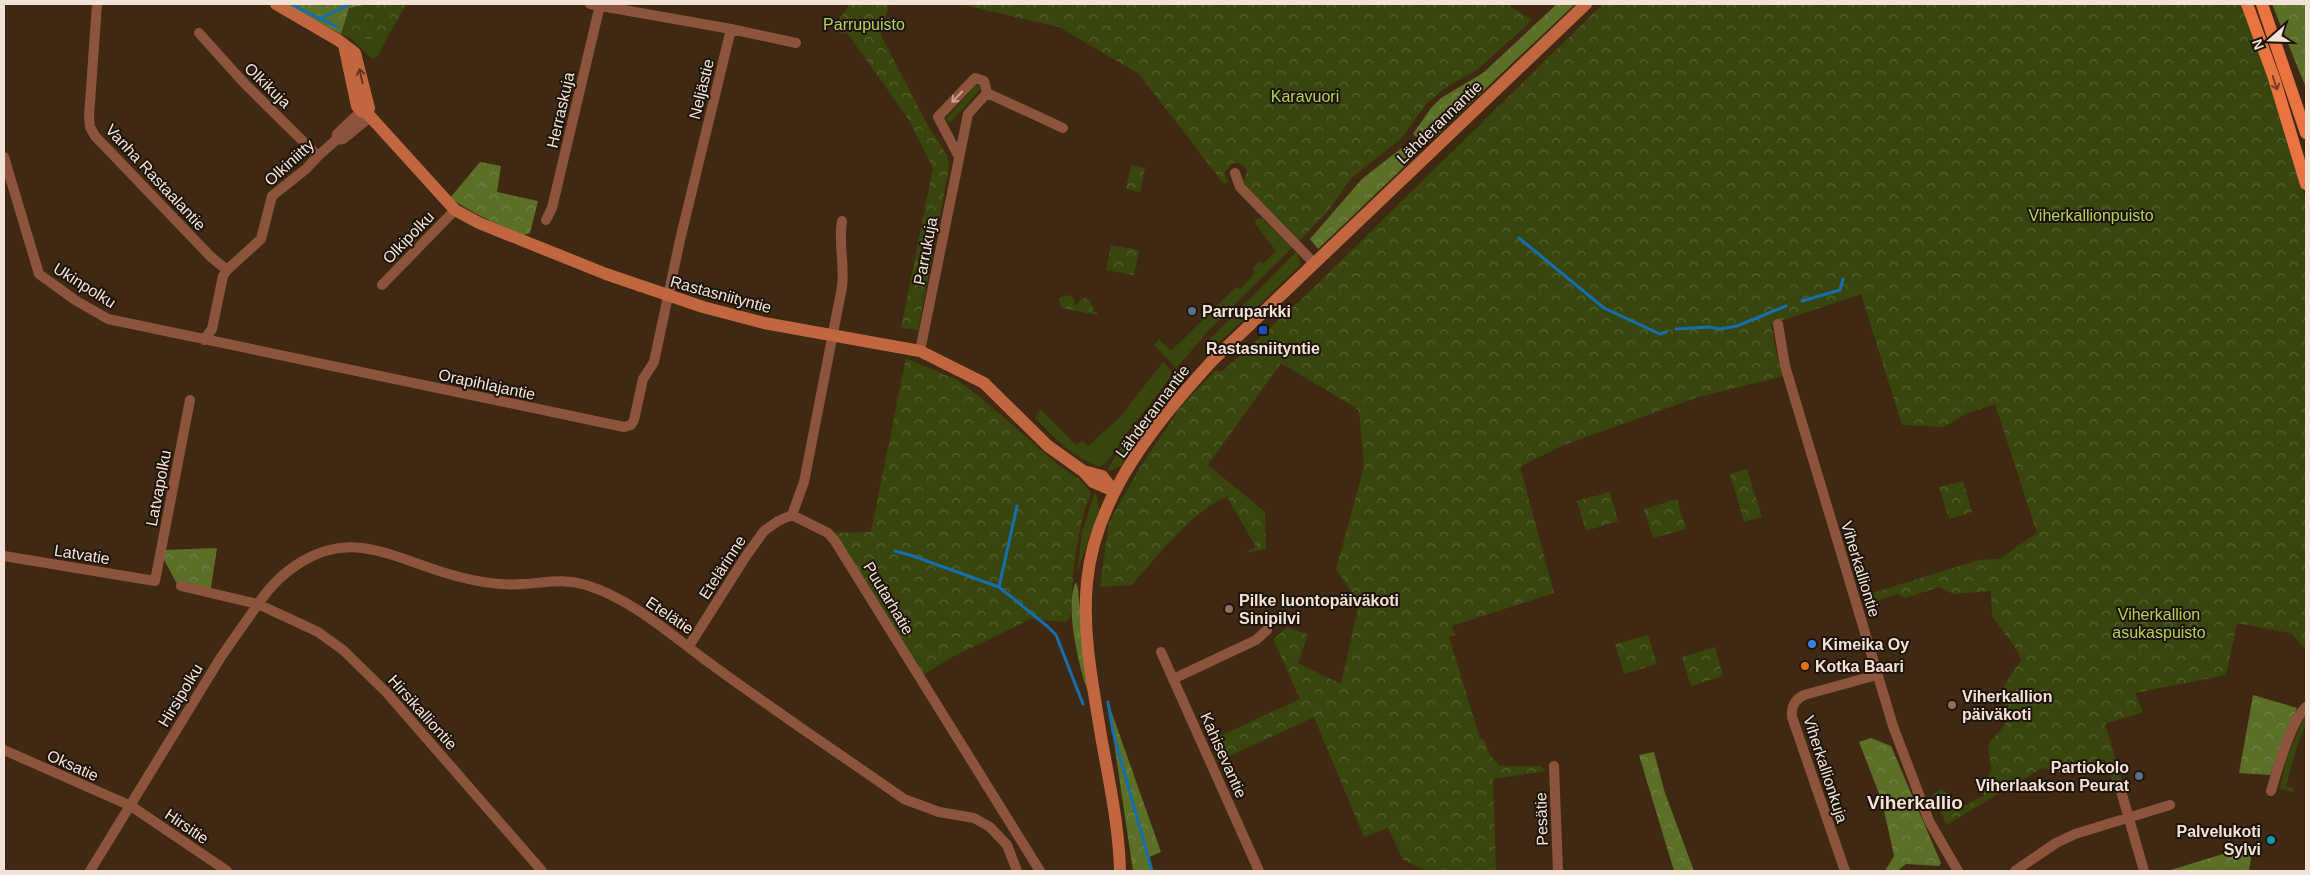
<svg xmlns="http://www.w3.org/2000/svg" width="2310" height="875" font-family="Helvetica,sans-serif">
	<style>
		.green { fill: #38460d }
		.forest { fill: url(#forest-crowns) }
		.park { fill: url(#park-crowns) }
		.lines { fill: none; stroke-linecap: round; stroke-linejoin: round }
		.stream { stroke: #156faf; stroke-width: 3 }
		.street { stroke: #8d543d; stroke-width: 10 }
		.secondary { stroke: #c16740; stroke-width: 12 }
		.primary { stroke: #e97441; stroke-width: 12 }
		.oneway { stroke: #603520 }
		.oneway2 { stroke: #7a3f23 }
		.oneway3 { stroke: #c5a391 }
		.service-dot { fill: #5c6f8a; stroke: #1f140b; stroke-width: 2 }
		.transit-dot { fill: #1a4fb4; stroke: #1f140b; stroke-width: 2 }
		.education-dot { fill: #8d6e63; stroke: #1f140b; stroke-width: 2 }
		.shop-dot { fill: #3f7fe0; stroke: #1f140b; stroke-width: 2 }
		.food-dot { fill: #e8710a; stroke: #1f140b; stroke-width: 2 }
		.culture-dot { fill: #0f9aa8; stroke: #1f140b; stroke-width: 2 }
		.labels { text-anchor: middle; stroke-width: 4; stroke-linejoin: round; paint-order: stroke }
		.park-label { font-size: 16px; fill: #b0d354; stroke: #1f140b }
		.street-label { font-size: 16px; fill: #f3e3d6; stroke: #1f140b }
		.poi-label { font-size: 16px; font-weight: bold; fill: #f3e3d6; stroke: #1f140b; text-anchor: start }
		.quarter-label { font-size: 19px; font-weight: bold; fill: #f3e3d6; stroke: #1f140b }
	</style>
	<defs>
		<pattern id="forest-crowns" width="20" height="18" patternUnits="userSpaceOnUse" patternTransform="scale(1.25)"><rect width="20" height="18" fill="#5b6f26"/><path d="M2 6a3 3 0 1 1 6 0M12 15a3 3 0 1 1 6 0" fill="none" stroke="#738345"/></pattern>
		<pattern id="park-crowns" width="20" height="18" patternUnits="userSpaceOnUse" patternTransform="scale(1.25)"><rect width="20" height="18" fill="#38460d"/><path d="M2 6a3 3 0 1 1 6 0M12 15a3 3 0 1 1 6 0" fill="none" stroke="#556130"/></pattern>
	</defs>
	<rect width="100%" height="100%" fill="#402912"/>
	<!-- green -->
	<path class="green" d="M374 4 352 12 369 40 388 36 379 55 372 59 352 39 341 34 349 8Z
		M976 84 981 88 951 122H948L946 119Z
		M1262 218 1292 248 1209 330 1176 368 1154 345 1159 339 1171 351 1236 287 1240 289 1254 274 1253 267 1259 262 1264 263 1276 251 1256 225 1255 220Z
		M1295 253H1297L1301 265 1208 353 1205 348V344Z
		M1163 362 1171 370V376C1158 395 1143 413 1128 431 1119 442 1113 461 1099 467 1073 457 1054 438 1035 418L1040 409 1076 445 1082 441 1088 446 1120 417Z
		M1166 399 1122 466 1108 471C1113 453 1148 416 1161 400Z
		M1095 492 1097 497 1099 510 1077 573 1082 532Z
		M2306 715V724L2298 744 2286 786 2294 789 2293 792 2280 789 2287 756Z"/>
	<!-- forest -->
	<path class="forest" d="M285 4H370L349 8 341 34Z
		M1557 4H1575L1426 145 1413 134 1431 108 1441 98 1483 73Z
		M2272 4H2306V88Z
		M1403 147H1405L1410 161 1318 249 1310 239 1362 179Z
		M480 162 501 166 497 192 538 201 530 233 524 235C498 225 474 214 450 198Z
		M217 548 211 588 177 584 163 558 165 550Z
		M1076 582 1078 589 1088 692C1079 668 1064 604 1076 582Z
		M2253 695 2297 708 2270 775 2239 773Z
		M1108 702 1161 852 1147 858 1153 871H1133Z
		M1871 738 1891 746 1941 863 1939 866 1906 864 1897 871H1885L1894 856 1882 801 1859 742Z
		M1654 752 1665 793 1694 871H1674L1639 755Z
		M2253 845 2249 871H2167Z"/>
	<!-- park -->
	<path class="park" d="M374 4H405V7L388 36 369 40 344 29 352 11Z
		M850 4H889L881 35 928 126 947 155 949 168 918 330 901 328 933 168 909 120 848 34 840 33 836 24Z
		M959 4H1511L1509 6 1532 20 1477 70 1445 88 1426 104 1401 139 1352 177 1327 212 1298 242 1245 187 1243 182 1247 172C1244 164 1237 161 1230 165L1224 174 1229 183H1223L1139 74 1059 27Z
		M1603 4H2244L2301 180 2306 202V650L2291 633 2237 623 2226 675 2135 693 2143 712 2105 724 2124 787 2115 790 2105 759 2062 773 2042 768 1946 825 1934 794 1941 789 1964 806 1983 796 1991 768 1988 744 2005 725 2004 686 2021 660 2017 650 1992 616 1991 591 1953 594 1939 587 1905 598 1897 594 1870 603 1866 595 1979 560 1999 559 2037 533 1995 404 1965 414 1944 427 1902 425 1861 294 1771 324 1778 360 1784 376 1698 397 1561 446 1520 467 1554 593 1452 626 1455 635 1449 637 1480 739 1484 740 1489 753 1499 766H1541L1546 771 1493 779 1496 871H1428L1403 860 1388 828 1364 837 1314 717 1219 761 1211 740 1300 699 1273 639 1288 627 1308 635 1298 663 1341 684 1359 603 1336 569 1364 467 1359 410 1281 363 1208 465 1265 512 1266 549 1244 553 1256 547 1227 497C1196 507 1154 560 1132 585L1100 587 1109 522 1139 469 1182 405 1216 370 1218 372 1224 370 1304 297Z
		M1131 165 1145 168 1140 192 1126 189Z
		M1111 245 1139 250 1134 275 1106 270Z
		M1069 295 1073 298 1076 307 1080 300 1085 298 1090 300 1094 312H1097V315L1061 308 1059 300 1061 297Z
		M906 358 959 381 991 406 1057 464 1082 481 1091 493C1075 531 1073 577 1070 618L1065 622 1031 619 954 656 920 677 828 533 871 532Z
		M1747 469 1762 517 1744 522 1730 474Z
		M1963 481 1972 512 1949 519 1939 487Z
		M1610 492 1618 521 1586 531 1577 501Z
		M1677 499 1686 529 1653 538 1644 509Z
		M1648 635 1657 664 1624 674 1615 644Z
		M1715 647 1723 676 1691 686 1682 657Z"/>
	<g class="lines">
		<!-- stream -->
		<path class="stream" d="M290 4 337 27
			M319 19 350 4
			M1519 238 1604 308 1660 334 1666 332
			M1802 301 1840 290 1843 279
			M1676 329 1709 327 1720 329 1737 326 1786 306
			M895 551 910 555 999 587 1047 626 1056 635 1083 704
			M999 587 1017 506
			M1108 702 1113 732 1152 871"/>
		<!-- street -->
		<path class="street" d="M97 4 89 117 90 127 95 136 211 257 227 270
			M731 29 796 43
			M199 33 244 83 318 156
			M987 93 1063 128
			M336 140 337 134 361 111
			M4 157 39 274 75 300 108 319 624 427 631 425 634 420 643 379 654 362 680 240 731 29 590 4
			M959 157 938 117 975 78 984 81 987 93
			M1235 173 1240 187 1314 263
			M546 220 552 208 600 5
			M842 221C838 243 845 265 842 287L804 482 792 515 828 533 835 541 1040 871
			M382 285 455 210
			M1778 324 1785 366 1893 726 1929 821 1958 871
			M204 340 212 329 223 276 227 270 261 239 272 196 306 169 318 156 336 140 343 139 370 117
			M920 351 968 114 987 93
			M4 556 155 581 190 400
			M689 646 746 556 764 531 778 521 792 515
			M1161 652 1259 871
			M1173 679 1256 640 1267 630
			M4 750 131 806 227 871
			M1554 766 1558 871
			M2121 791 2144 871
			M2271 791C2277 770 2291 721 2306 707
			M90 871 221 657 258 604 181 586
			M542 871 387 693 343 650 318 632 258 604C280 571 319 542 362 548 394 552 424 568 456 576 478 582 499 586 522 584 546 583 562 578 586 585 629 598 668 632 704 659 769 707 837 752 904 799L939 812 974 818 990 827 1007 845 1017 871
			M1845 871 1792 717C1791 707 1794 700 1804 695L1877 675
			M2015 871 2056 843 2075 834 2170 805"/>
		<!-- secondary -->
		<path class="secondary" d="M276 4 338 40 355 53 369 108 367 113
			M344 45 357 106 361 111 367 113 455 210 479 223 606 274 703 307 764 323 920 351 984 383 1048 446 1083 471 1093 482 1114 491
			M1083 471 1102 476 1114 491
			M1120 871C1119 826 1109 781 1101 736 1093 686 1082 633 1087 582 1095 496 1156 422 1212 361L1586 4"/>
		<!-- primary -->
		<path class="primary" d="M2247 4 2274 78 2306 184
			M2262 4 2306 133"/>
	</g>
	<!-- one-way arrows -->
	<defs><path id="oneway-shaft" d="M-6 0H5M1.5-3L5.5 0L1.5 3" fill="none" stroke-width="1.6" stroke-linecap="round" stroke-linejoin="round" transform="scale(1.25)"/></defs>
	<use class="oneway" href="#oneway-shaft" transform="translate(361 76) rotate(-102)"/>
	<use class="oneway2" href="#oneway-shaft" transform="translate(2275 83) rotate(72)"/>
	<use class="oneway3" href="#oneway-shaft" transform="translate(957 97) rotate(133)"/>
	<!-- markers -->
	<g class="service-dot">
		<circle cx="1192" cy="311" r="5"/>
		<circle cx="2139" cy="776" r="5"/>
	</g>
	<rect class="transit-dot" x="1258" y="325" width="10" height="10" rx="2.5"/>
	<g class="education-dot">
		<circle cx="1229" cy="609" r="5"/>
		<circle cx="1952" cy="705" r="5"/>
	</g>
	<circle class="shop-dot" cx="1812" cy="644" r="5"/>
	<circle class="food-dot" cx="1805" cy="666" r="5"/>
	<circle class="culture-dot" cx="2271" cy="840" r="5"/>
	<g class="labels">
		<!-- park labels -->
		<g class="park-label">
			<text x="864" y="30">Parrupuisto</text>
			<text x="1305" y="102">Karavuori</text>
			<text x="2091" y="221">Viherkallionpuisto</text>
			<text x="2159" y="620">Viherkallion<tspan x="2159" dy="18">asukaspuisto</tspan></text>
		</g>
		<!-- street labels -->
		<g class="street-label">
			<text transform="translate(268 85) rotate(44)" y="6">Olkikuja</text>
			<text transform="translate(701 89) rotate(-76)" y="6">Neljästie</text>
			<text transform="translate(560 110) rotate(-77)" y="6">Herraskuja</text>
			<text transform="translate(1439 122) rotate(-44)" y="6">Lähderannantie</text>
			<text transform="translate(289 162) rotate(-42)" y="6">Olkiniitty</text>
			<text transform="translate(156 177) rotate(47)" y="6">Vanha Rastaalantie</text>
			<text transform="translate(408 237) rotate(-46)" y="6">Olkipolku</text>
			<text transform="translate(925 251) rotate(-79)" y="6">Parrukuja</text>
			<text transform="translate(85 285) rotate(32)" y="6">Ukinpolku</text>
			<text transform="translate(721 294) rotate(15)" y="6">Rastasniityntie</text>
			<text transform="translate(487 384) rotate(12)" y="6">Orapihlajantie</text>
			<text transform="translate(1152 411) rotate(-53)" y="6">Lähderannantie</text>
			<text transform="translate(158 488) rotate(-79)" y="6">Latvapolku</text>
			<text transform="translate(82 554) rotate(9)" y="6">Latvatie</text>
			<text transform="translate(722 567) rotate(-57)" y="6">Etelärinne</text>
			<text transform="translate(1861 569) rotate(73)" y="6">Viherkalliontie</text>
			<text transform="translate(889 598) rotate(59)" y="6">Puutarhatie</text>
			<text transform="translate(670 615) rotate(34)" y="6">Etelätie</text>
			<text transform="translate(180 695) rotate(-59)" y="6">Hirsipolku</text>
			<text transform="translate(423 712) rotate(48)" y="6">Hirsikalliontie</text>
			<text transform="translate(1224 755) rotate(66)" y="6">Kahisevantie</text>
			<text transform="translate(73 765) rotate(24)" y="6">Oksatie</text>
			<text transform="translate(1826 769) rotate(72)" y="6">Viherkallionkuja</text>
			<text transform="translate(1541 819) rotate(-92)" y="6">Pesätie</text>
			<text transform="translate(187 826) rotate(34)" y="6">Hirsitie</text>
		</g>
		<!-- poi labels -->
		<g class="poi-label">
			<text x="1202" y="317">Parruparkki</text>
			<text x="1263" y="354" text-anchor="middle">Rastasniityntie</text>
			<text x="1239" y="606">Pilke luontopäiväkoti<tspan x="1239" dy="18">Sinipilvi</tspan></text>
			<text x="1822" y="650">Kimeika Oy</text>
			<text x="1815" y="672">Kotka Baari</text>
			<text x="1962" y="702">Viherkallion<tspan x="1962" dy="18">päiväkoti</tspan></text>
			<text x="2129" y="773" text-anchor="end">Partiokolo<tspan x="2129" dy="18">Viherlaakson Peurat</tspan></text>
			<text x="2261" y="837" text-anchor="end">Palvelukoti<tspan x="2261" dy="18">Sylvi</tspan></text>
		</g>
		<!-- quarter labels -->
		<g class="quarter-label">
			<text x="1915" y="809">Viherkallio</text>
		</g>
	</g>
	<!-- border -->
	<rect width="2310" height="875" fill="none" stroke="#f3e3d6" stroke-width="10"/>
	<!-- north arrow -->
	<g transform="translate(2270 40) rotate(250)" stroke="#1f140b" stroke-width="4" paint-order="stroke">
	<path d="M0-4L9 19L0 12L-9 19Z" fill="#f3e3d6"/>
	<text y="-8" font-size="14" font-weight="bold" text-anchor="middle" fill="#f3e3d6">N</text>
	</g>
</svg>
